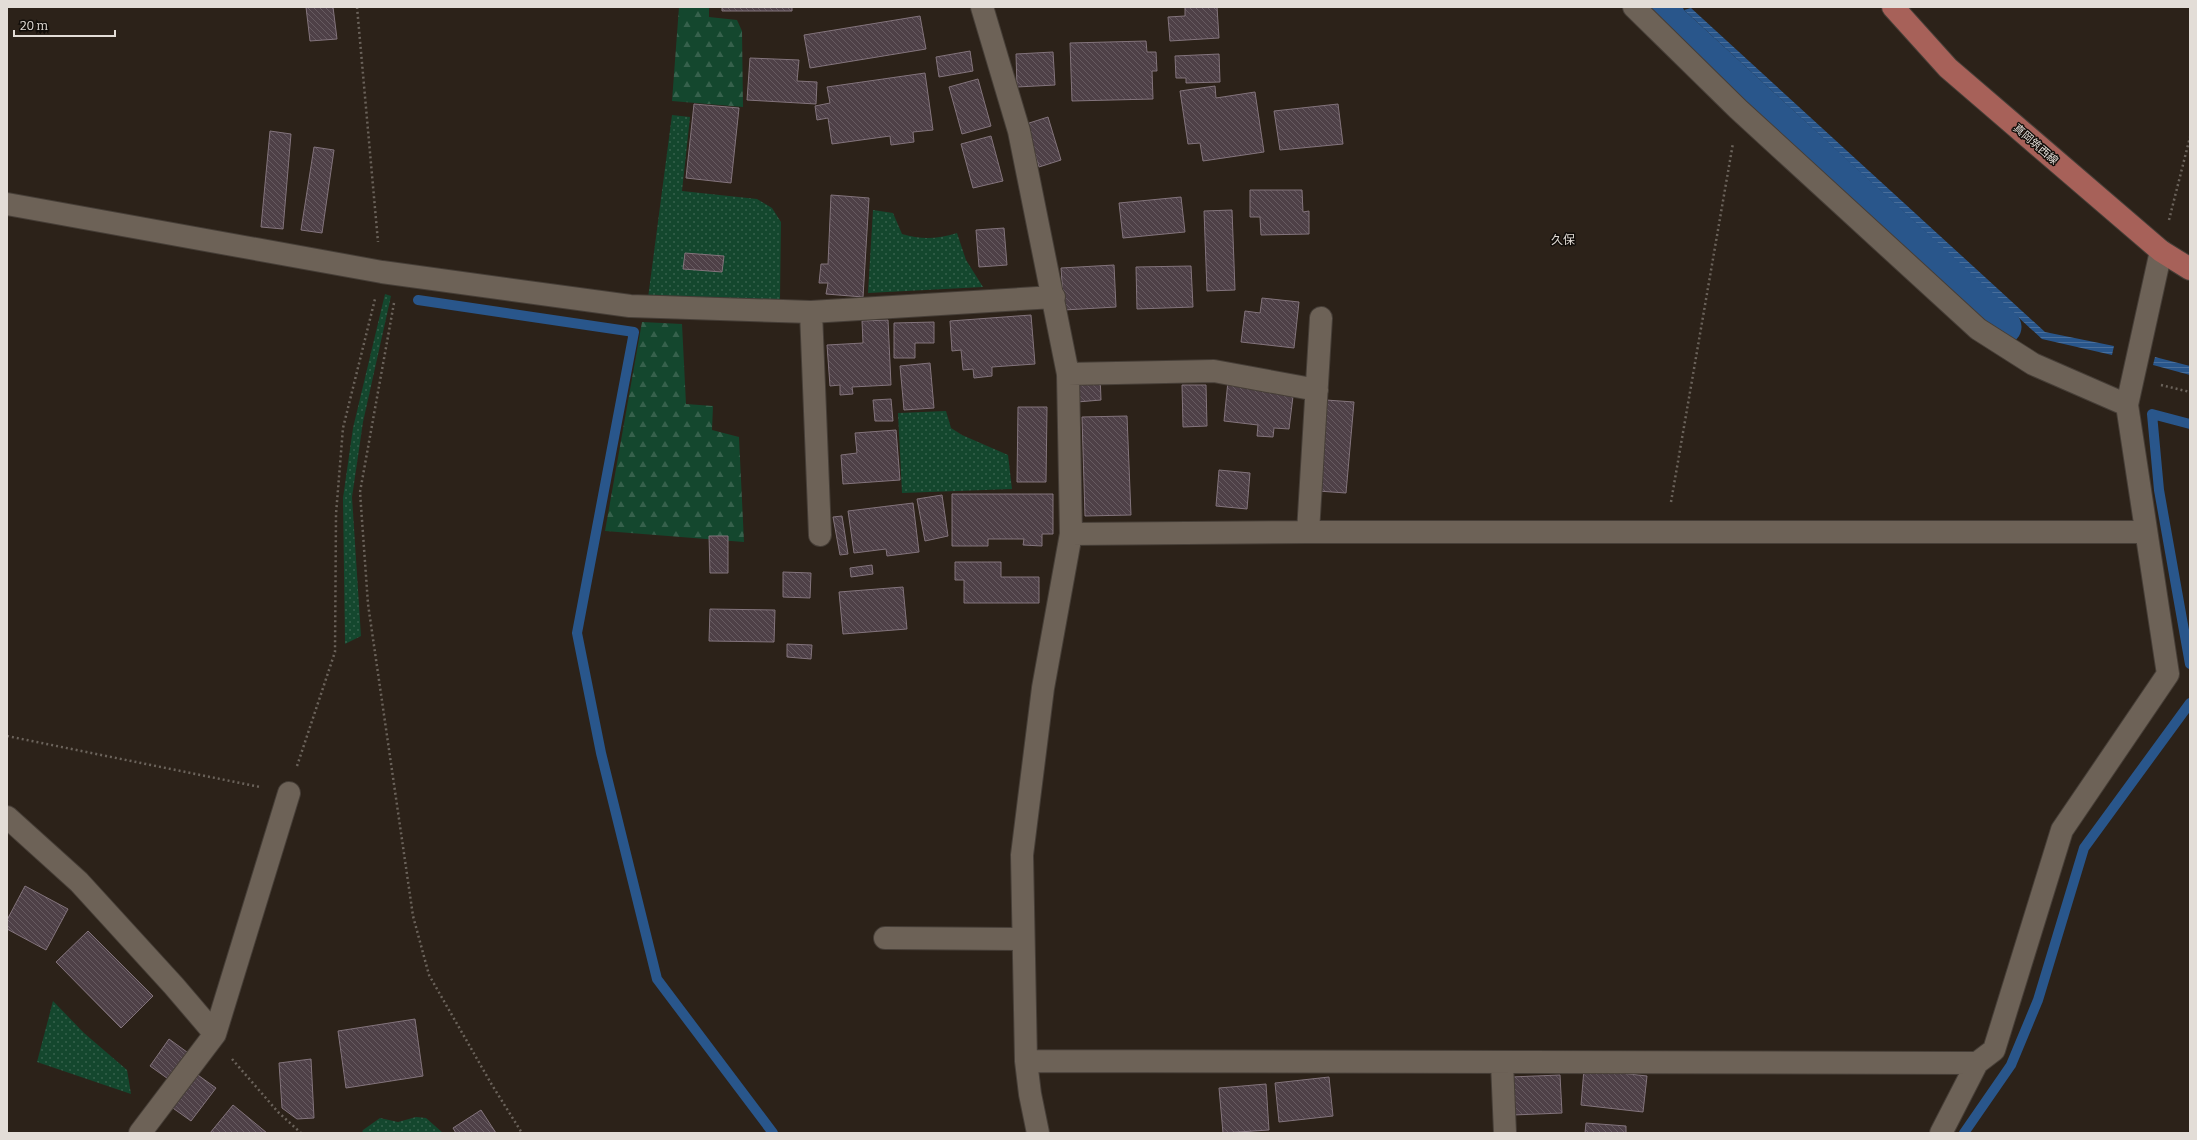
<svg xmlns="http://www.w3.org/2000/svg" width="2197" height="1140" font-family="Bitter,'Noto Sans JP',serif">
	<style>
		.green { fill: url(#green-dots) }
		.forest { fill: url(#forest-firs) }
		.water { fill: url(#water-rules) }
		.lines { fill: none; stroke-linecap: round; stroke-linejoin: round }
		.stream { stroke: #29568b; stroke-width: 10 }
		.canal { stroke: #29568b; stroke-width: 35 }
		.building { fill: url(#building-back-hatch); stroke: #83747c }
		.minor-casing { stroke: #463e37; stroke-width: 24 }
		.major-casing { stroke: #463e37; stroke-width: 24 }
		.path { stroke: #6b635b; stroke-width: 2.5; stroke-dasharray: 2 3; stroke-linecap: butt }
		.minor { stroke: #6d6257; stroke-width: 22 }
		.major { stroke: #a76159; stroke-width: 22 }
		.labels { text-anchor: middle; stroke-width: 3; stroke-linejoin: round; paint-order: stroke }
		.street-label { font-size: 11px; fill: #e3ddd7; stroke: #110d09 }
		.neighbourhood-label { font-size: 12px; fill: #e3ddd7; stroke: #110d09 }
	</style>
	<defs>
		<pattern id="green-dots" width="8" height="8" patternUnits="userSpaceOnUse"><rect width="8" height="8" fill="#14472e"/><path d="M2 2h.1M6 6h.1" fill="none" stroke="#36614c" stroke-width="1.8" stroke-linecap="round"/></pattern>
		<pattern id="forest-firs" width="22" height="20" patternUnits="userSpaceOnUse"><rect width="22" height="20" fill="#14472e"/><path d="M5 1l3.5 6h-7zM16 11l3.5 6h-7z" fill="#36614c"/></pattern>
		<pattern id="water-rules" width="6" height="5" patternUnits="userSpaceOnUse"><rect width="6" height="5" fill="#29568b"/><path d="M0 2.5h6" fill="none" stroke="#486e9b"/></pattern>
		<pattern id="building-back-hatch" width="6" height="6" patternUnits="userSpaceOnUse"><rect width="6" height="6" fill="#4e4047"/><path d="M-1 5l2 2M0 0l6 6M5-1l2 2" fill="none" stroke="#675b61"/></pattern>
	</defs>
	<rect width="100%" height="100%" fill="#2c2219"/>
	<!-- green -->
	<path class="green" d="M672 115 690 117 682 191 757 199 772 208 781 222 780 300 648 298Z
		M873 210 893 213 902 234C922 240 937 239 957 233L966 260 983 287 868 293Z
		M385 294 391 296 363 422 352 497 361 636 345 644 343 498 353 428Z
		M946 411 951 428 962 435 1008 455 1012 489 902 493 898 413Z
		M53 1001 84 1033 127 1070 131 1094 37 1062Z
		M416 1117 426 1118 443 1133H362L363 1130 380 1118 398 1122Z"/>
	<!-- forest -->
	<path class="forest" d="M679 7H709V17L737 20 742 31 743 107 672 101Z
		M642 322 682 324 686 404 713 406 712 430 739 437 744 542 605 531Z"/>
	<!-- water -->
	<path class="water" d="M1691 8 2045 332 2114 346 2112 355 2042 339 1684 10Z
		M2155 357 2190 366V375L2153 365Z"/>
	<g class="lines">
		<!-- stream -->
		<path class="stream" d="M418 300 634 332 577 633 601 753 657 979 773 1133
			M2190 424 2152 414 2159 490 2190 664
			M1964 1133 2011 1065 2038 1000 2084 848 2190 703"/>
		<!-- canal -->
		<path class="canal" d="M1663 7 1670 21 2004 327"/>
	</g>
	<!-- building -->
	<path class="building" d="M306 7H333L337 39 310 41Z
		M722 7H792V11H722Z
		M1185 7H1217L1219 38 1170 41 1168 17 1185 16Z
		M920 16 926 49 810 68 804 35Z
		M1146 41 1147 52H1156L1157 71H1152L1153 99 1072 101 1070 43Z
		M970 51 973 71 939 77 936 57Z
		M1053 52 1055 85 1017 87 1016 54Z
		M1219 54 1220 82 1186 83V78H1176L1175 56Z
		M750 58 799 60 797 81 817 82 816 104 747 100Z
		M925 73 933 130 913 132 914 142 891 145 890 136 832 144 828 118 817 120 815 106 830 103 827 87Z
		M978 79 991 126 962 134 949 87Z
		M1215 86 1216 98 1255 92 1264 152 1203 161 1200 143 1188 144 1180 91Z
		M694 104 739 108 731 183 686 178Z
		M1338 104 1343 144 1280 150 1274 111Z
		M1048 117 1061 160 1039 167 1026 124Z
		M270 131 291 134 283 229 261 227Z
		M991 136 1003 181 973 188 961 144Z
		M314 147 334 150 322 233 301 230Z
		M1250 190H1302L1303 212 1309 211V234L1261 235 1260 217H1250Z
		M831 195 869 198 863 297 826 294 828 283H819L821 264H828Z
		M1181 197 1185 232 1123 238 1119 203Z
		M1232 210 1235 290 1207 291 1204 211Z
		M1004 228 1007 265 979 267 976 230Z
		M685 253 724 256 722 272 683 269Z
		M1114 265 1116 307 1064 310 1061 268Z
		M1191 266 1193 307 1137 309 1136 267Z
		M1262 298 1299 302 1294 348 1241 342 1245 311 1260 313Z
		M1031 315 1035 364 992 367V376L974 378 973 369 963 370 961 350 952 351 950 321Z
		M888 320 891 385 852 387 853 394 840 395V385L830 386 827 345 863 343 862 321Z
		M934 322V343H915V358H894V323Z
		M930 363 934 408 904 410 900 366Z
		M1100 374 1101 400 1077 402 1076 375Z
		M1228 381 1294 388 1289 429 1274 428 1273 437 1257 436 1258 425 1224 421Z
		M1182 385H1206L1207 426 1183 427Z
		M891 399 893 421H875L873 400Z
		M1326 400 1354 402 1346 493 1318 491Z
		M1018 407H1047L1046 482H1017Z
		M1127 416 1131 515 1085 516 1082 417Z
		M896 430 900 480 843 484 841 455 857 453 855 433Z
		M1219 470 1250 473 1247 509 1216 506Z
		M952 494H1053V534H1042V546L1023 545 1024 539H988V546H952Z
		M942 495 948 536 925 541 917 499Z
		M913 503 919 552 887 556 886 549 854 553 848 511Z
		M842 516 848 554 840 555 833 517Z
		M709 536H728V573H710Z
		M955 562H1001V577H1039V603H964V580H955Z
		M872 565 873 574 851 577 850 568Z
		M783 572 811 573 810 598 783 597Z
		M903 587 907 629 843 634 839 592Z
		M710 609 775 610 774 642 709 641Z
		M787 644 812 645 811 659 787 657Z
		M25 886 68 909 46 950 7 929V920Z
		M88 931 153 996 121 1028 56 962Z
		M415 1019 423 1076 346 1088 338 1031Z
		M169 1039 191 1055 171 1081 150 1066Z
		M311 1059 314 1118 297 1119 282 1108 279 1063Z
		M1584 1069 1647 1076 1643 1112 1581 1105Z
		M195 1073 216 1088 191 1121 170 1106Z
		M1560 1075 1562 1113 1513 1115 1511 1077Z
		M1329 1077 1333 1116 1279 1122 1275 1083Z
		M1266 1084 1269 1130 1223 1133 1219 1088Z
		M233 1105 267 1133H210Z
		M481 1110 496 1133H456L453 1128Z
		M1586 1123 1626 1126V1133H1585Z"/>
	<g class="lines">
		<!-- minor casing -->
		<g class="minor-casing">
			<path id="minor" d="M982 7 1019 131 1068 374 1071 534 1043 688 1022 855 1026 1061 1030 1094 1038 1133
				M1634 7 1738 109 1978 329 2033 364 2127 405
				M7 204 382 272 630 306 811 312 1054 297
				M811 312 820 535
				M1068 374 1214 371 1317 390
				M1308 532 1321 318
				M1071 534 1308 532H2146
				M7 817 79 882 174 986 215 1034
				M885 938 1022 939
				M1026 1061 1977 1063
				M1502 1063 1505 1133
				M140 1133 215 1034 289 793
				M1941 1133 1977 1063 1994 1050 2062 830 2168 674 2127 405 2161 251"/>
		</g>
		<!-- major casing -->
		<g class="major-casing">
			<path id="major" d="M1893 7 1948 68 2161 251 2190 269"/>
		</g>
		<!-- path -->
		<path class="path" d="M357 7 378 242
			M2169 220 2190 137
			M394 303 360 492 368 604 413 916 429 975 492 1085 522 1133
			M2161 385 2190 392
			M1671 502 1733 143
			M7 736 260 787
			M297 766 335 652 336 514 343 428 375 299
			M232 1059 278 1112 301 1133"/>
		<!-- minor -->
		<use href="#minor" class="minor"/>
		<!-- major -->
		<use href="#major" class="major"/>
	</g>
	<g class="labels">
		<!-- street labels -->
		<g class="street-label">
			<text transform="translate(2036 144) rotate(41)" y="4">真岡筑西線</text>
		</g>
		<!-- neighbourhood labels -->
		<g class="neighbourhood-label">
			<text x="1563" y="244">久保</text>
		</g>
	</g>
	<!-- border -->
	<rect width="2197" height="1140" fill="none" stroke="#e3ddd7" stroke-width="16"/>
	<!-- scale -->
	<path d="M14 30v6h101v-6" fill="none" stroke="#e3ddd7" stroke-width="2"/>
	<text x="20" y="30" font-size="12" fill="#e3ddd7" stroke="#110d09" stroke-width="3" paint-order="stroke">20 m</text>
</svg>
